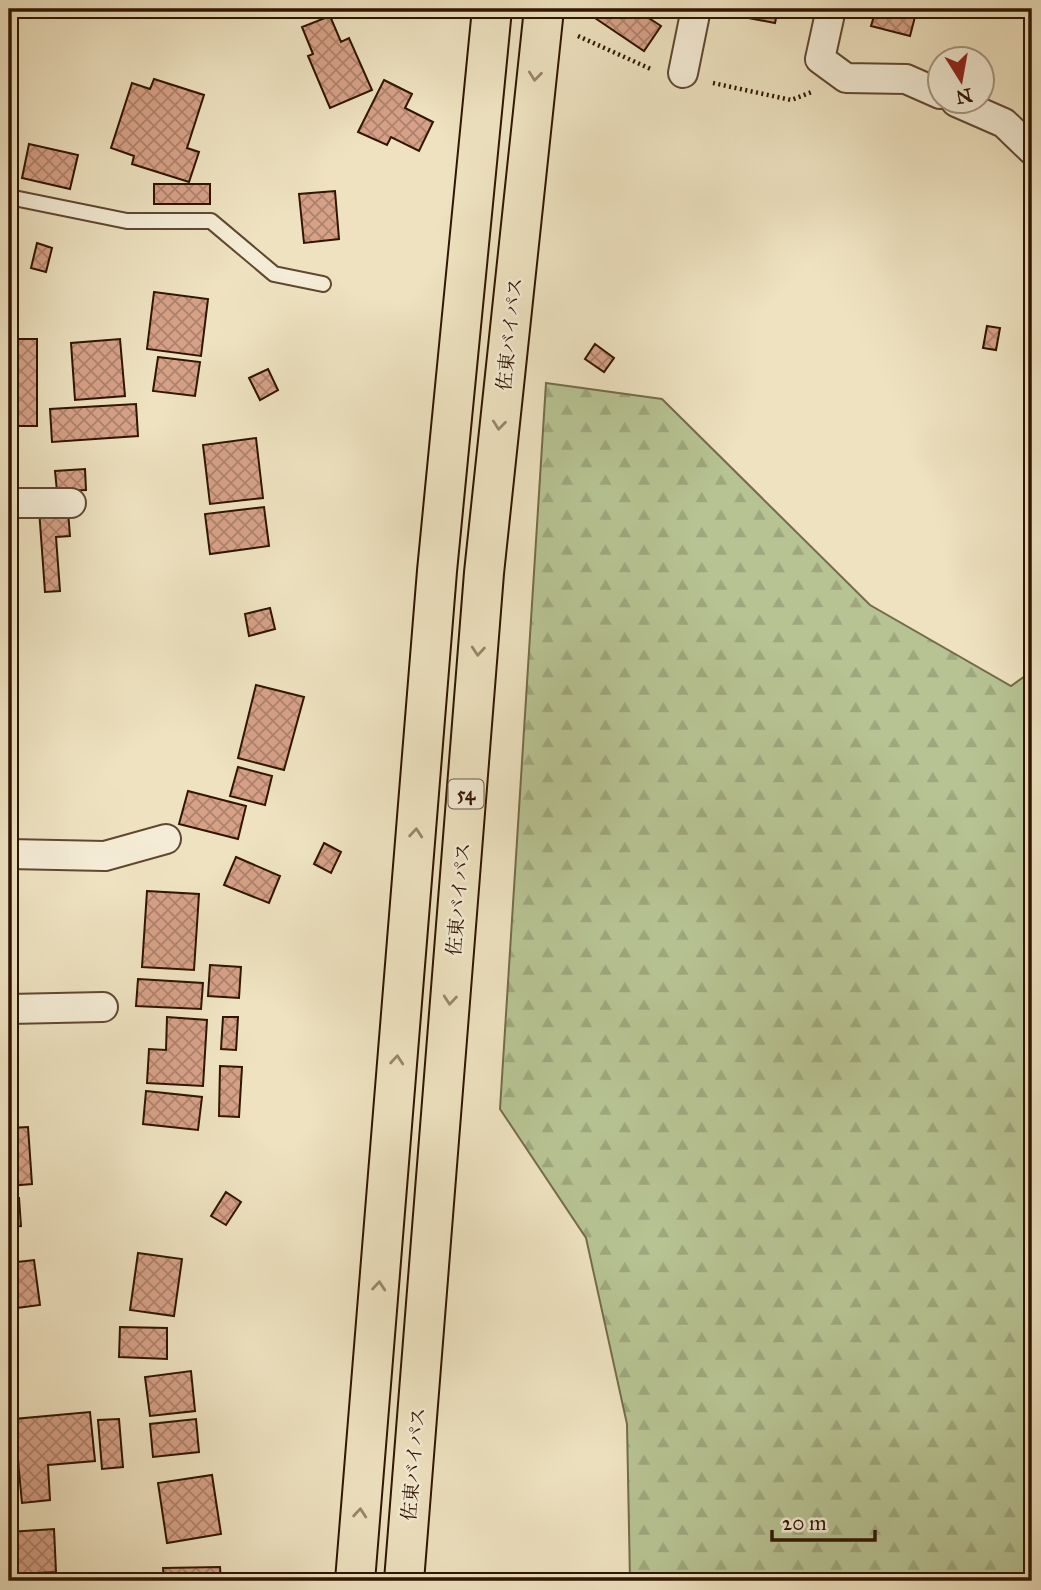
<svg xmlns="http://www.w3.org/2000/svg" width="1041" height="1590" font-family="'IM FELL Great Primer','Noto Serif JP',serif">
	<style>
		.forest { fill: url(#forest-firs); stroke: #746c4a; stroke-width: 2 }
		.building { fill: url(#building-cross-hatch); stroke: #301500; stroke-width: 2 }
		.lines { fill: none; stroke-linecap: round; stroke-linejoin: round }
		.service-casing { stroke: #604830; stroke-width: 18 }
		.minor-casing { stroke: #604830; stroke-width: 32 }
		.trunk-casing { stroke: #301500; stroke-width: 42 }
		.path { stroke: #301500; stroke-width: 4.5; stroke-dasharray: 2 3.5; stroke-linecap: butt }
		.service { stroke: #f4ecd6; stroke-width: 14 }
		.minor { stroke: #f4ecd6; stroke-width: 28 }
		.trunk { stroke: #eee2c0; stroke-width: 38 }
		.oneway { stroke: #98866a }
		.labels { text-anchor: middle; stroke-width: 5; stroke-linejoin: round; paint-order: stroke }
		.shield { fill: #f4ecd6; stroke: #6b5640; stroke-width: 2 }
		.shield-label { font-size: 18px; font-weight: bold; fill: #301500 }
		.street-label { font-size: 19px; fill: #301500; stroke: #f4ecd6 }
	</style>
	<defs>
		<pattern id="forest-firs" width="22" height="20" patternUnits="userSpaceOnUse" patternTransform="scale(1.75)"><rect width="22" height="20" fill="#b7c393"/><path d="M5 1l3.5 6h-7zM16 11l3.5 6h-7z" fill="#9ea77d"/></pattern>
		<pattern id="building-cross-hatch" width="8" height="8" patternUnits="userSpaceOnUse" patternTransform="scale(1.75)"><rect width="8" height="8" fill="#d6a187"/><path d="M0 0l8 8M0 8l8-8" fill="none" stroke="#ae826c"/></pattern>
	</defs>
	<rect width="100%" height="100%" fill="#eee2c0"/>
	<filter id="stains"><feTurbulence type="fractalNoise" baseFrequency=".00286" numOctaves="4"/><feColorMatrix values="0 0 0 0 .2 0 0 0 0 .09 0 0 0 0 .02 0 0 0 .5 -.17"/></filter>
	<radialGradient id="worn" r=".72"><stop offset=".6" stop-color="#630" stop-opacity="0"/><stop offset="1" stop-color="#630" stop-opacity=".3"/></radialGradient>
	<!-- forest -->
	<path class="forest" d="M546 383 662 399 870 605 1011 686 1032 671V1581H630L627 1424 586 1238 500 1109Z"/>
	<!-- building -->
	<path class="building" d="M596 9H635L661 26 644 51 592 16Z
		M728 9H778L775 23 727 14Z
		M876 9H917L910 36 871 26Z
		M330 16 341 42 349 38 372 90 330 108 308 56 313 54 302 27Z
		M154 79 204 95 187 148 199 152 189 182 132 164 134 156 111 148 132 83 150 89Z
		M384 80 412 94 405 108 433 122 419 151 391 137 387 145 358 132Z
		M29 144 78 155 70 189 22 178Z
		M154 184H210V204H154Z
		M335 191 339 239 304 243 299 194Z
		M37 243 52 248 46 272 31 268Z
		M154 292 208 299 201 356 147 349Z
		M987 326 1000 328 996 350 983 348Z
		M9 339H37V426H9Z
		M120 339 125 396 75 400 71 343Z
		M595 344 614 358 604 372 585 359Z
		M158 357 200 362 195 396 153 391Z
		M268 369 278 390 260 400 249 378Z
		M136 404 138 436 52 442 50 409Z
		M256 438 263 498 210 504 203 445Z
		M85 469 86 490 57 491 55 471Z
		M264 507 269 546 210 554 205 514Z
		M39 509 68 511 70 536 56 537 60 591 45 592Z
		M270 608 275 629 249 636 245 614Z
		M256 685 304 697 284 770 238 758Z
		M238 767 272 776 265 805 230 796Z
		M188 791 246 806 238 839 179 824Z
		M324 843 341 852 331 873 314 864Z
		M236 857 280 876 269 903 224 885Z
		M147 891 199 894 194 970 142 967Z
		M210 965 241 967 239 998 208 996Z
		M138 979 203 983 201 1009 136 1006Z
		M167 1017 207 1020 203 1086 147 1083 149 1049 166 1050Z
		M223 1017H238L236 1050 221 1049Z
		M220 1066 242 1067 239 1117 219 1116Z
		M146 1091 202 1097 198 1130 143 1124Z
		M28 1127 32 1184 9 1186V1128Z
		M226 1192 241 1202 226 1225 211 1216Z
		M9 1198H19L21 1226 9 1227Z
		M138 1253 182 1259 174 1316 130 1310Z
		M34 1260 40 1305 9 1309V1263Z
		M120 1327 167 1328V1359L119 1357Z
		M191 1371 195 1411 150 1416 145 1377Z
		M90 1412 95 1461 48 1465 50 1500 22 1503 14 1419Z
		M119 1419 123 1467 102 1469 98 1420Z
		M196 1419 199 1452 153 1457 150 1424Z
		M212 1475 221 1534 167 1543 158 1483Z
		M54 1529 56 1572 16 1574 15 1553H9V1532Z
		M220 1567 221 1581H164L163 1568Z"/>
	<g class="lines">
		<!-- service casing -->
		<g class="service-casing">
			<path id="service" d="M9 197 127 221H211L274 274 323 284"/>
		</g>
		<!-- minor casing -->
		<g class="minor-casing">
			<path id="minor" d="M831 9 820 59 846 78 906 79 940 94
				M683 73 696 9
				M956 102 1004 123 1032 150
				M9 503H71
				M9 854 105 856 166 839
				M9 1009 103 1007"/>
		</g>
		<!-- trunk casing -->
		<g class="trunk-casing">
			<path id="trunk" d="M355 1581 437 571 492 9
				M404 1581 484 573 544 9"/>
		</g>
		<!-- path -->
		<path class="path" d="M578 36 653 70
			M713 83 791 100 812 92"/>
		<!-- service -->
		<use href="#service" class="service"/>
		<!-- minor -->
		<use href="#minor" class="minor"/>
		<!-- trunk -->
		<use href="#trunk" class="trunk"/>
	</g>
	<!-- one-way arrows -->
	<defs><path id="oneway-chevron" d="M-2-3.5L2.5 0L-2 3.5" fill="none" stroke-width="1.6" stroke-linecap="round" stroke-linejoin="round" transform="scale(1.75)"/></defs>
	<g class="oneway">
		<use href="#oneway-chevron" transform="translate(535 76) rotate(96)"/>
		<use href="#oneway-chevron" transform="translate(499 425) rotate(96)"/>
		<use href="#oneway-chevron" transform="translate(478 651) rotate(95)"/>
		<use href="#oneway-chevron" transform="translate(416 833) rotate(-85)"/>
		<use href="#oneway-chevron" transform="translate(450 1000) rotate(95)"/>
		<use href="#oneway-chevron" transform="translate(397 1060) rotate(-85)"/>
		<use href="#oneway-chevron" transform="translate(379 1286) rotate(-85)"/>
		<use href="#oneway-chevron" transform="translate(360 1513) rotate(-85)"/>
	</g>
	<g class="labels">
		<!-- shield labels -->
		<rect class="shield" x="448.5" y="779.5" width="35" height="29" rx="5"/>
		<g class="shield-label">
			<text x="466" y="800">54</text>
		</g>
		<!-- street labels -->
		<g class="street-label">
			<text transform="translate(509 334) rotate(-84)" y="7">佐東バイパス</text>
			<text transform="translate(458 899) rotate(-85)" y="7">佐東バイパス</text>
			<text transform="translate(413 1464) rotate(-85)" y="7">佐東バイパス</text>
		</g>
	</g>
	<!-- margin -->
	<rect width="1041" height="1590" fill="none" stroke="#eee2c0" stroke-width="35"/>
	<rect x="10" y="10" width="1020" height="1569" fill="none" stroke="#301500" stroke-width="3.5"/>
	<rect x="18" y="18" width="1006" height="1555" fill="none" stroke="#301500" stroke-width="2"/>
	<!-- north arrow -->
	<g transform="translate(961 80) rotate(169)"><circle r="33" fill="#f4ecd6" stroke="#a69680" stroke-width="2"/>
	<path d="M0-5L12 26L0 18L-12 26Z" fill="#8f2418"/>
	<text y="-10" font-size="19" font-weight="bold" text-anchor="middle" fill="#301500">N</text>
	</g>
	<!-- scale -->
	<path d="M772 1530v10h103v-10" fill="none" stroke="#301500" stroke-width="3.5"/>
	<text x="782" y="1530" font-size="21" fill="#301500" stroke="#f4ecd6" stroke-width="5" paint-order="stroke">20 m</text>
	<rect width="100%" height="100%" filter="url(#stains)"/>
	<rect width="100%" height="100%" fill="url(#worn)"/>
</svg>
